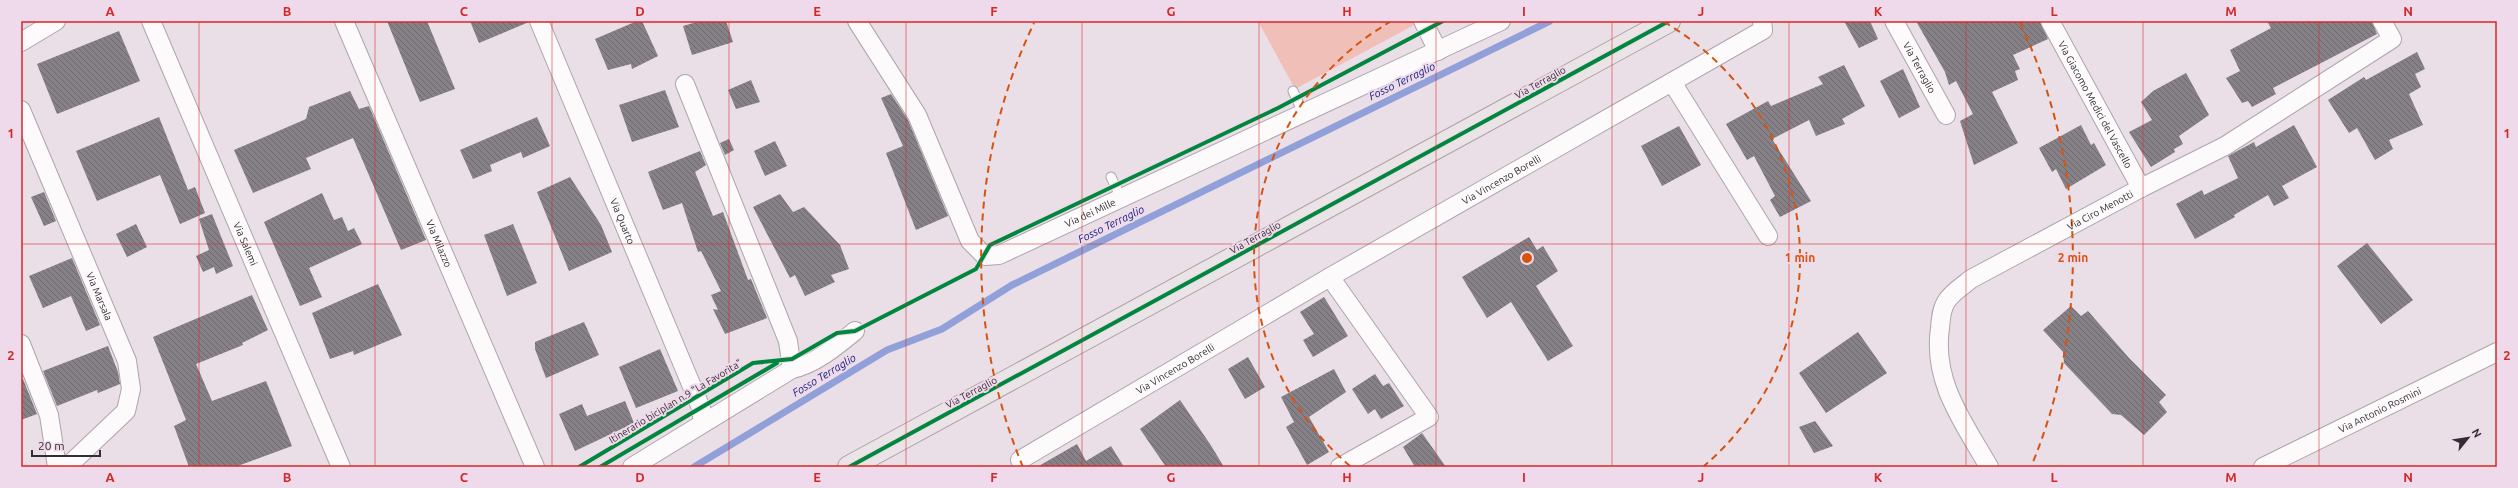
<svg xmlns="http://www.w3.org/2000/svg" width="2518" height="488" font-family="Ubuntu,sans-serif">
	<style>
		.park { fill: #efbfb8 }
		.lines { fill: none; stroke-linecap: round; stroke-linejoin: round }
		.stream { stroke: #91a0d8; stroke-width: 7 }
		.building { fill: url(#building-back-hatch) }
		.service-casing { stroke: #aea5ac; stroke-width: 11 }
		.minor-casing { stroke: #aea5ac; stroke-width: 20 }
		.primary-casing { stroke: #b0a0a7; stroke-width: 24 }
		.service { stroke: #fcfafb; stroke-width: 9 }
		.minor { stroke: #fcfafb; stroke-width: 18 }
		.primary { stroke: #ebe4e6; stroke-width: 22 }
		.cycleway-casing { stroke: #eedaea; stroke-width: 6 }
		.cycleway { stroke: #00873e; stroke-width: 4 }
		.grid { fill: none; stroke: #d62828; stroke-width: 1; stroke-opacity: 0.55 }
		.ring { fill: none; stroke: #d65410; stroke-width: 2; stroke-dasharray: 7 5 }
		.labels { text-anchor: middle; stroke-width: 4; stroke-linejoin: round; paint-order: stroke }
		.street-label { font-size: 10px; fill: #332c32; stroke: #eedaea }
		.water-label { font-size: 11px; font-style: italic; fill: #14227b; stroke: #eedaea }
		.centre { fill: #d65410; stroke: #eedaea; stroke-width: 2 }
		.ring-label { font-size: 12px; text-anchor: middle; font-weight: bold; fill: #d65410; stroke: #eedaea; stroke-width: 4; stroke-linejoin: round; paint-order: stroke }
		.neatline { fill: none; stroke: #d62828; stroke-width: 1.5 }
		.grid-label { font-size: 13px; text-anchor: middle; font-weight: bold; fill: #d62828 }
	</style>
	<defs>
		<pattern id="building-back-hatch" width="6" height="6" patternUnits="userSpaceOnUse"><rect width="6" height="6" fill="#868087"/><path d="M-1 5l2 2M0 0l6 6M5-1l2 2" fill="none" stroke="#6e696f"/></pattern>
	</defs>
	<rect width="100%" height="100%" fill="#eadee7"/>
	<!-- park -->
	<path class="park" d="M1258 21H1414L1416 24 1295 89Z"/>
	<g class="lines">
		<!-- stream -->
		<path class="stream" d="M694 467 887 350 942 329 1012 285 1550 21"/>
	</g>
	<!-- building -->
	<path class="building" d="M387 21H427L455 89 420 102Z
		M470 21H529V22L479 43Z
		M637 21H642L658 56 632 69 631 64 608 70 595 39Z
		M700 21H726L733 42 692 55 683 26Z
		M1844 21H1870L1878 39 1859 48Z
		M1916 21H2040L2048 39 2013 55 2020 69 2015 71 2018 80 1992 92 2018 143 1974 165 1960 121 1973 114 1956 81 1949 85 1945 72Z
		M2267 21H2372L2377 34 2273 88 2276 94 2252 107 2248 101 2242 103 2226 78 2240 71 2230 50 2271 28Z
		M119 31 140 81 57 114 37 64Z
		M2417 52 2425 69 2415 74 2421 87 2409 94 2423 125 2389 140 2393 149 2375 160 2357 128 2349 133 2328 100 2364 77 2366 80Z
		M1844 65 1865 106 1842 119 1845 124 1816 136 1809 120 1772 139 1811 201 1780 217 1770 200 1775 196 1754 156 1747 160 1726 124 1768 101 1771 106 1823 84 1818 77Z
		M1903 69 1920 107 1899 118 1880 81Z
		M2186 73 2209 115 2179 136 2183 144 2174 149 2175 152 2151 167 2129 132 2152 120 2141 102 2153 91Z
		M751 80 760 102 736 109 728 90Z
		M665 90 679 127 632 142 619 105Z
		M350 91 359 109 369 106 426 240 401 250 353 138 306 158 311 169 253 193 234 150 306 119 309 107Z
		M891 94 908 120 948 216 916 230 886 153 903 146 881 98Z
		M159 117 188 190 195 187 205 213 180 224 160 175 97 201 76 151Z
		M537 117 550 146 523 158 521 152 490 165 492 171 473 179 460 150Z
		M2081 125 2091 145 2094 143 2106 165 2066 189 2056 169 2052 172 2039 148Z
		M2294 125 2317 167 2282 186 2289 198 2274 206 2268 195 2234 215 2235 217 2195 239 2176 204 2202 190 2204 195 2238 178 2228 156 2254 142 2256 147Z
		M1679 126 1701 165 1662 186 1641 146Z
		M729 139 734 150 725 155 720 143Z
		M775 141 787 166 765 176 754 151Z
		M700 151 706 165 695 172 713 216 723 212 748 280 751 279 767 318 725 334 713 309 718 310 711 295 721 291 701 251 698 252 682 203 663 210 648 172Z
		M570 177 601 225 612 252 569 271 537 192Z
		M44 192 56 221 44 226 31 197Z
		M322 193 334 220 342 217 348 231 354 228 362 244 309 268 322 297 300 306 264 222Z
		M780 194 793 212 804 207 840 245 849 269 831 275 835 282 805 296 795 275 790 278 753 207Z
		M212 214 233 266 216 274 214 267 203 272 196 256 209 250 199 219Z
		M136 224 147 247 127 257 116 234Z
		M513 224 537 283 507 296 484 235Z
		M1529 237 1537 250 1543 246 1558 271 1536 286 1573 346 1548 361 1511 302 1487 318 1462 277Z
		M2367 243 2413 300 2381 324 2337 266Z
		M72 258 100 325 86 331 71 296 43 308 29 276Z
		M378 284 402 335 354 355 353 351 330 359 312 313Z
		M252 295 268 330 242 343 243 345 196 364 212 401 266 381 292 446 235 467H189L174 426 186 420 153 337Z
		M1324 297 1348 336 1313 357 1303 340 1314 334 1300 312Z
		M2071 306 2081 316 2088 311 2129 358 2166 395 2159 402 2167 412 2144 435 2121 415 2112 414 2064 363 2063 352 2043 330Z
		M584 322 599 355 546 378 535 349V342Z
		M1858 332 1887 373 1826 413 1799 373Z
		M108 346 118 372 120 384 98 393 97 390 57 406 43 371Z
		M660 349 678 391 636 408 619 367Z
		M1248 357 1265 387 1245 399 1228 369Z
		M1334 369 1346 392 1309 417 1329 452 1307 465 1286 427 1294 422 1281 397Z
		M1375 374 1383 386 1389 383 1404 406 1381 419 1375 409 1368 414 1352 389Z
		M23 379 37 414 21 420V380Z
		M1180 400 1210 444 1224 467H1166L1140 429Z
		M625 401 634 423 575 451 559 414 582 404 587 416Z
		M1815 421 1833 446 1814 453 1799 427Z
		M1422 433 1446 467H1415L1403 447Z
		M1077 444 1086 461 1111 446 1124 467H1037Z"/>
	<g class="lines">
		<!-- service casing -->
		<g class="service-casing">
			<path id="service" d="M1293 91 1303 113
				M1111 177 1121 198"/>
		</g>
		<!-- minor casing -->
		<g class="minor-casing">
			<g id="minor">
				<path id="s1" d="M151 21 341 467"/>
				<path id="s2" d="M344 21 535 467"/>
				<path id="s3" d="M539 21 701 408 703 423"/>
				<path id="s4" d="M857 21 917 115 970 241 985 256 999 255 1501 21"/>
				<path d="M1423 21 1438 51"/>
				<path id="s5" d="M1894 21 1946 115"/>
				<path id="s6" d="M2050 21 2141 188"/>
				<path d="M21 42 56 21"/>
				<path d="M1672 82 1768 236"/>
				<path d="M685 84 788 341 792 369"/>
				<path id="s7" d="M21 110 127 361 131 389 126 411 67 467"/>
				<path d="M1330 277 1429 417 1340 467"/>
				<path d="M21 344 49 415 57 467"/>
				<path id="s8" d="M1020 460 1330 277 1763 30 1762 21"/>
				<path d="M632 467 792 369C814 365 838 345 855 331"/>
				<path id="s9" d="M1989 467C1964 423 1932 382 1940 328 1941 319 1941 310 1946 302 1952 292 1963 286 1971 279L2141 188 2225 146 2392 39 2382 21"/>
				<path id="s10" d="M2263 467 2497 352"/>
			</g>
		</g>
		<!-- primary casing -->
		<g class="primary-casing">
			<path id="primary" d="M849 467 1669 21"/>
		</g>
		<!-- service -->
		<use href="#service" class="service"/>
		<!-- minor -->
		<use href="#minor" class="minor"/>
		<!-- primary -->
		<use href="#primary" class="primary"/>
		<!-- cycleway casing -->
		<g class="cycleway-casing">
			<path id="cycleway" d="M579 467 753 363 792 359 837 333 855 331 976 269 990 245 1278 108 1443 21
				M600 467 777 363
				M849 467 1669 21"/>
		</g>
		<!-- cycleway -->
		<use href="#cycleway" class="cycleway"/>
	</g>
	<!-- grid -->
	<path class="grid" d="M199 21V467M375 21V467M552 21V467M729 21V467M906 21V467M1082 21V467M1259 21V467M1436 21V467M1612 21V467M1789 21V467M1966 21V467M2143 21V467M2319 21V467M21 244H2497"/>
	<!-- distance rings -->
	<g class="ring">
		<path d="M1350 466A273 273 0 0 1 1390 22M1664 22A273 273 0 0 1 1704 466"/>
		<path d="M1023 467A546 546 0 0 1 1034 23M2020 23A546 546 0 0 1 2031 467"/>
	</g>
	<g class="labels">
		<!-- street labels -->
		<g class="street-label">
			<text dy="4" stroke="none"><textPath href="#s5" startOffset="53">Via Terraglio</textPath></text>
			<text transform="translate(1540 82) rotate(-29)" y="4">Via Terraglio</text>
			<text dy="4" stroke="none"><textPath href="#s6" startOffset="95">Via Giacomo Medici del Vascello</textPath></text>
			<text dy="4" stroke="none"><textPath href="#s8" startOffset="557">Via Vincenzo Borelli</textPath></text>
			<text dy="4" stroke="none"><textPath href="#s9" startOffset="358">Via Ciro Menotti</textPath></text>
			<text dy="4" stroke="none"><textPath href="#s4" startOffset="384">Via dei Mille</textPath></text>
			<text dy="4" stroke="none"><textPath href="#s3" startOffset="217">Via Quarto</textPath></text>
			<text transform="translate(1255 237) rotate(-29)" y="4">Via Terraglio</text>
			<text dy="4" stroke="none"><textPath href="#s1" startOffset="242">Via Salemi</textPath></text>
			<text dy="4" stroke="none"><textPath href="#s2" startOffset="242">Via Milazzo</textPath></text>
			<text dy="4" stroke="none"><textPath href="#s7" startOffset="202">Via Marsala</textPath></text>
			<text dy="4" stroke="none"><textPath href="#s8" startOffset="180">Via Vincenzo Borelli</textPath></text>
			<text transform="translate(971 392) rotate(-28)" y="4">Via Terraglio</text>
			<text transform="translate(675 401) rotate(-31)" y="4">Itinerario biciplan n.9 "La Favorita"</text>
			<text dy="4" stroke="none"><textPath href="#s10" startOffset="130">Via Antonio Rosmini</textPath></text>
		</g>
		<!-- water labels -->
		<g class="water-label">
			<text transform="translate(1402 81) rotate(-26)" y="4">Fosso Terraglio</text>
			<text transform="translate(1111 224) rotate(-26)" y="4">Fosso Terraglio</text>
			<text transform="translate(824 375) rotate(-31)" y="4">Fosso Terraglio</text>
		</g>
	</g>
	<circle cx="1527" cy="258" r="6" class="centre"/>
	<g class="ring-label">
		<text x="1800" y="262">1 min</text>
		<text x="2073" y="262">2 min</text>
	</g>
	<!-- border -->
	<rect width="2518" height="488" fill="none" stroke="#eedaea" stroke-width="44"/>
	<!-- north arrow -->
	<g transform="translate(2468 438) rotate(60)" stroke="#eedaea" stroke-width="3" paint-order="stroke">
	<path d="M0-3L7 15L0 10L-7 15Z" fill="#332c32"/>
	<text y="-6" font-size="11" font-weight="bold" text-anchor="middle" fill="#332c32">N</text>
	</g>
	<!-- scale -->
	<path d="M32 450v6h68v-6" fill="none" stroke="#332c32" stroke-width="2"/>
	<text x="38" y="450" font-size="12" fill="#332c32" stroke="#eedaea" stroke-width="3" paint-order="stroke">20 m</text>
	<rect x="22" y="22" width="2474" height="444" class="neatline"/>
	<g class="grid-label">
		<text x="110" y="16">A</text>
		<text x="287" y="16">B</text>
		<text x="464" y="16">C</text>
		<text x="640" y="16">D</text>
		<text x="817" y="16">E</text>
		<text x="994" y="16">F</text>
		<text x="1171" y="16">G</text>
		<text x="1347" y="16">H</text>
		<text x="1524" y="16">I</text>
		<text x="1701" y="16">J</text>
		<text x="1878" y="16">K</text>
		<text x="2054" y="16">L</text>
		<text x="2231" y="16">M</text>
		<text x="2408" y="16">N</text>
		<text x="11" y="138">1</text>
		<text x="2507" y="138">1</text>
		<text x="11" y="360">2</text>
		<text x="2507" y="360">2</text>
		<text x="110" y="482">A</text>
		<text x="287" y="482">B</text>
		<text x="464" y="482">C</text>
		<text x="640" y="482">D</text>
		<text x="817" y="482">E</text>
		<text x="994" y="482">F</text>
		<text x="1171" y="482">G</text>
		<text x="1347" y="482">H</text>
		<text x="1524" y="482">I</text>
		<text x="1701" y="482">J</text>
		<text x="1878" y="482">K</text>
		<text x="2054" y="482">L</text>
		<text x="2231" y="482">M</text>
		<text x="2408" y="482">N</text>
	</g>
</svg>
